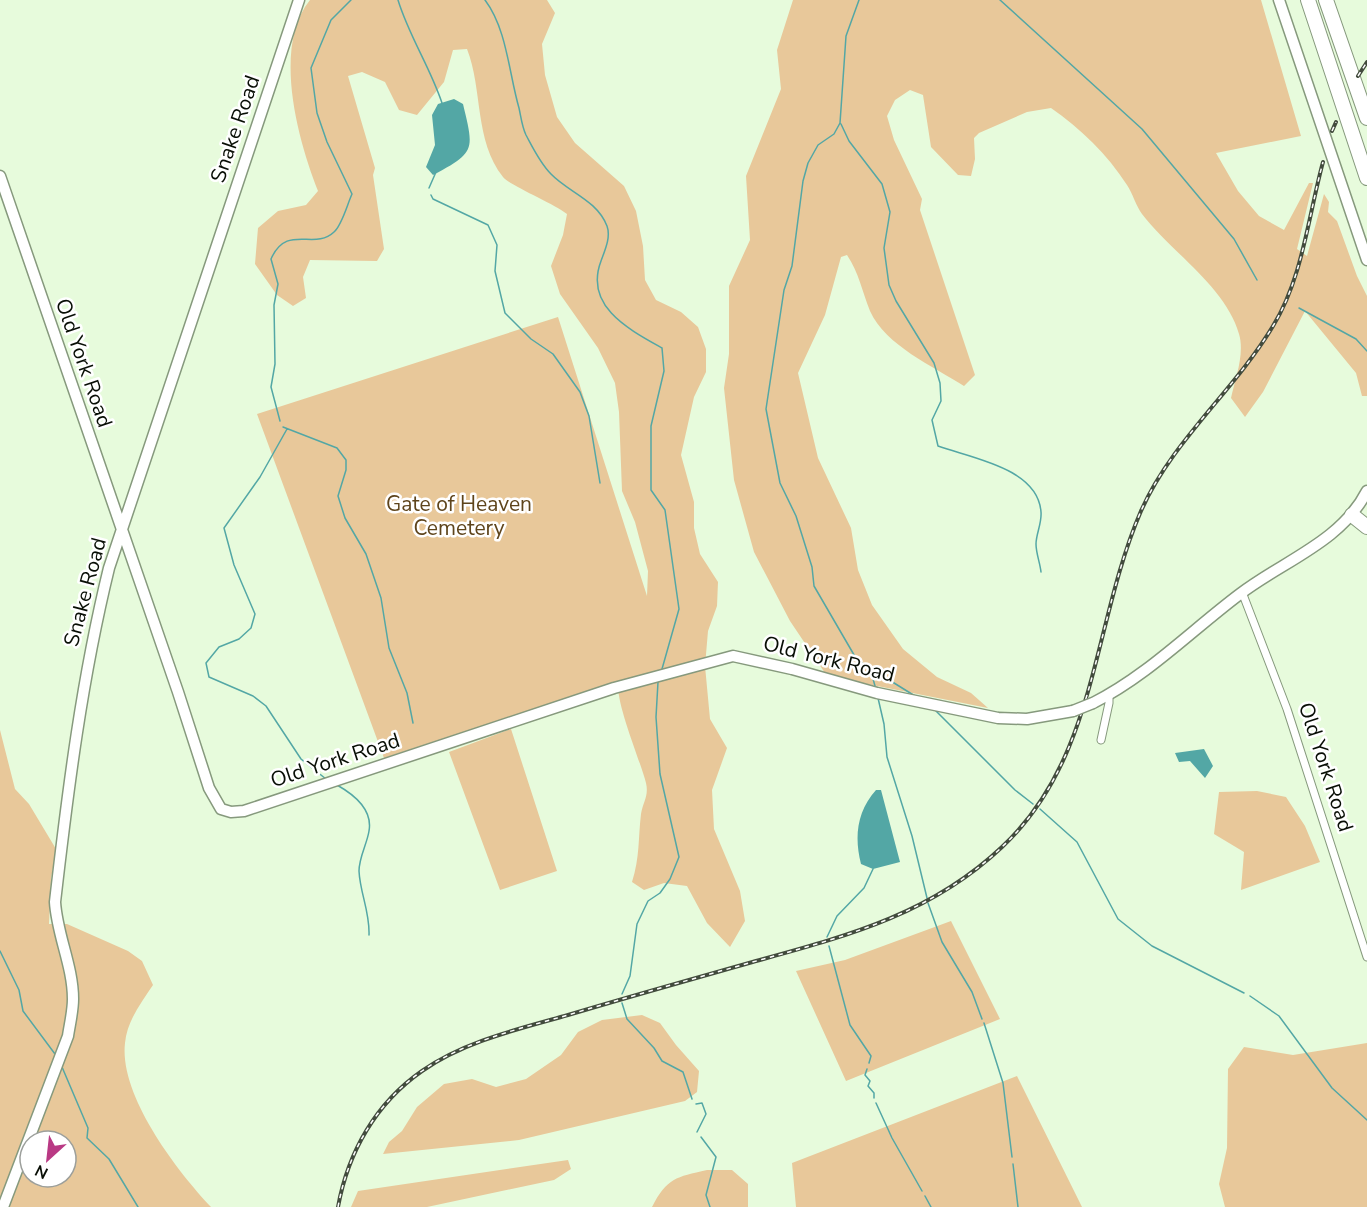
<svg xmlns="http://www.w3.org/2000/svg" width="1367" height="1207" font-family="'Nunito Sans',sans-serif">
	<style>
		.green { fill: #e8c89a; fill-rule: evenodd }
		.water { fill: #53a7a5 }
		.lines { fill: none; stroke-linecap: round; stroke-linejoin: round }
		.stream { stroke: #53a7a5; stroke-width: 1.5 }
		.street-casing { stroke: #86997d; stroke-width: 9 }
		.secondary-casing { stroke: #86997d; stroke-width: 13 }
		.highway-casing { stroke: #86997d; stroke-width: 16 }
		.street { stroke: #fff; stroke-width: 7 }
		.secondary { stroke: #fff; stroke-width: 10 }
		.highway { stroke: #fff; stroke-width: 14 }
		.rail-casing { stroke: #424b3d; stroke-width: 4 }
		.rail { stroke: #fff; stroke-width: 1.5; stroke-dasharray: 4.5; stroke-linecap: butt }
		.secondary-bridge-casing { stroke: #86997d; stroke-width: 13; stroke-linecap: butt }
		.secondary-bridge { stroke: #fff; stroke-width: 10 }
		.labels { text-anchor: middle; stroke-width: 5; stroke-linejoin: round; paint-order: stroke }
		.street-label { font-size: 21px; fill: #080e05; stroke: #fff }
		.park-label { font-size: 21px; fill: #5e441b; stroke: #fff }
	</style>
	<rect width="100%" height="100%" fill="#e7fbdc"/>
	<!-- green -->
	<path class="green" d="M310 0H547L555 13 542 44 545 75 557 117 575 143 624 186 636 211 643 246 645 280 656 300 681 312 698 327 706 349V372L694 397 681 455 694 502V528L700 554 718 582 717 606 708 631 705 666 710 719 727 748 712 790 714 829 740 891 745 921 730 947 707 923 687 886 664 883 644 890 632 882C640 857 638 839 641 814 643 802 649 796 646 783 641 762 613 697 619 681L384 758 257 414 558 317 647 596 648 571 635 522 622 491 619 412 615 383 598 348 560 294 551 266 563 235 567 214C553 203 509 185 503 177 474 140 483 90 467 49L453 50 444 82 417 115 399 110 385 82 362 72 348 76 375 168 373 175 384 249 377 261 310 260 303 277 306 298 293 306 277 295 255 264 258 228 278 211 306 205 318 191C298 140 272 47 310 0Z
		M793 0H1261L1301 136 1216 153 1238 191 1259 216 1284 230 1309 183H1313L1297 249 1307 256 1324 194 1329 202 1328 212 1337 221 1357 276 1367 296V396H1362L1356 373 1305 311 1263 392 1245 417 1231 398C1235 379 1245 354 1239 334 1226 287 1171 252 1142 214 1136 206 1133 194 1127 185 1107 154 1081 129 1051 108L1027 112 979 133 974 138 975 159 971 176 958 175 931 147 923 95 910 90 895 100 887 116 894 140 922 199 920 210 975 375 964 386C933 366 886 346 870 311 862 291 859 273 847 255L841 257 825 315 798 373 818 458 851 528 858 570 872 605 903 649 937 677 971 693 988 708 827 676 790 621 754 552 734 480 724 388 729 354V286L750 240 746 176 781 89 777 50Z
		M511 729 557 871 500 890 449 752Z
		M0 730 15 789 29 804 56 849 51 879 49 924H67L128 951 142 961 153 985C141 1003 127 1021 125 1043 119 1095 176 1170 211 1207H0ZM30 1141H66V1177H30Z
		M1257 791 1286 797 1305 826 1320 862 1241 890 1244 852 1214 834 1219 792Z
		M951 921 1000 1019 846 1081 796 971 845 960Z
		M642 1015 660 1023 676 1045 699 1071 697 1092 685 1101 519 1140 383 1154 389 1142 402 1131 417 1107 444 1084 472 1079 496 1087 526 1079 561 1055 578 1032 602 1020Z
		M1367 1043V1207H1225L1219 1184 1227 1148 1228 1069 1244 1047 1293 1055Z
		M1017 1076 1082 1207H796L792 1163Z
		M568 1160 571 1169 554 1180 427 1207H351L358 1191Z
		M707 1170H732L748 1184V1207H652C667 1178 676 1177 707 1170Z"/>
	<!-- water -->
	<path class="water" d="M454 99 463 104C474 150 476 152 433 175L426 167 435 145 432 115 438 104Z
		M1204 749 1213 766 1205 778 1190 761 1179 762 1175 753Z
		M876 790H881L900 862 873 869 861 864C854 837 857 811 876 790Z"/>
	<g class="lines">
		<!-- stream -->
		<path class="stream" d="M398 0C409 36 430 67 442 103
			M485 0C507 29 509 74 519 108 521 117 522 127 526 135 533 148 540 163 551 174 568 192 597 200 607 226 611 237 605 250 601 261 584 306 628 329 662 348L664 371 651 426V490L665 510 679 609 662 669
			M859 0 846 36 840 123 834 134 818 145 808 163 803 181 792 266 784 290 766 409 780 483 796 516 812 567 814 586 857 660 915 696
			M1000 0 1142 129 1234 239 1257 280
			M841 124 849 141 882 184 890 212 884 248 889 285 896 301 934 363 940 383 941 401 932 420 938 446C971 458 1038 468 1041 512 1042 523 1036 534 1036 544 1036 553 1040 563 1041 572
			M429 188 436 172
			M431 195 433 199 488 225 497 245 495 271 505 313 531 339 553 354 580 392 589 416 600 483
			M1299 308 1356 339 1367 351
			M280 421 271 387 275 364 274 305 278 284 271 259C287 223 314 251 334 232 342 225 347 205 352 194L327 142 317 113 311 68 331 20 351 0
			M283 427 337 448 346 460V470L338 496 345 518 366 554 381 598 389 648 407 693 413 723
			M287 429 260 477 224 528 234 565 255 614 251 628 239 639 219 647 206 663 209 677 253 696 266 706 301 759 326 779
			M870 668 875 686
			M878 698 884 724 887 757 912 836 927 898
			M934 709 1015 790 1033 804
			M337 785C353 794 373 809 369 831 367 844 359 857 359 871 360 893 370 912 369 935
			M1040 809 1077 842 1118 919 1152 946 1244 993
			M928 903 942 942 972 992 982 1019
			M827 937 837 916 864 888 873 869
			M829 946 850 1025 871 1056 869 1063
			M0 951 19 990 23 1011 55 1054
			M622 994 630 976 637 924 648 901 660 893 670 879 679 857 660 774 656 717 658 682
			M1250 996 1279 1016 1332 1088 1367 1120
			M622 1003 627 1019 654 1048 662 1061 683 1072 692 1099
			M984 1023 1003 1083 1012 1157
			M62 1067 88 1128 87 1138 109 1159 138 1207
			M867 1069 865 1075 870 1081 868 1086 874 1093V1098
			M876 1103 892 1138 922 1191
			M696 1104 702 1103 706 1114 697 1132
			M701 1137 716 1157 706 1195 710 1207
			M1013 1164 1018 1207
			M925 1196 931 1207"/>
		<!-- street casing -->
		<g class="street-casing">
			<path id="street" d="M1242 592 1287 709 1367 957
				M1101 740 1109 703V695"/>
		</g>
		<!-- secondary casing -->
		<g class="secondary-casing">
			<path id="secondary" d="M1279 0 1367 260
				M0 176 178 692 209 788 221 809 231 812 244 811 614 688 733 656 792 669 877 693 998 718 1027 719 1073 711
				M1093 703C1147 676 1192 630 1240 594 1283 561 1341 542 1367 491
				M3 1207 68 1036C70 1023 73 1011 73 999 73 966 57 935 55 902 68 789 82 678 109 568L299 0"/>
		</g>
		<!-- highway casing -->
		<g class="highway-casing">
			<path id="highway" d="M1308 0 1367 178
				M1326 0 1367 118
				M1352 515 1367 527"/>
		</g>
		<!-- street -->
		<use href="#street" class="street"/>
		<!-- secondary -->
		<use href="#secondary" class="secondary"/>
		<!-- highway -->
		<use href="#highway" class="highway"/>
		<!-- rail casing -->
		<g class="rail-casing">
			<path id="rail" d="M1358 76 1367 62
				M1332 131 1336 122
				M338 1207C348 1152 376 1103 422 1071 465 1041 519 1029 568 1015 628 997 689 980 749 963 843 937 929 916 1002 847 1098 757 1092 624 1141 511 1172 441 1234 391 1273 326 1303 277 1308 217 1323 162"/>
		</g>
		<!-- rail -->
		<use href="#rail" class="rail"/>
		<!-- secondary-bridge casing -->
		<g class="secondary-bridge-casing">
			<path id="secondary-bridge" d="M1073 711 1093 703"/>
		</g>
		<!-- secondary-bridge -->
		<use href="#secondary-bridge" class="secondary-bridge"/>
	</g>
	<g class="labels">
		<!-- street labels -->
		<g class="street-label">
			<text transform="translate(235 129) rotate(-71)" y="7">Snake Road</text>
			<text transform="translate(84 363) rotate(71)" y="7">Old York Road</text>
			<text transform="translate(85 592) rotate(-75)" y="7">Snake Road</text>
			<text transform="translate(829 659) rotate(14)" y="7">Old York Road</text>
			<text transform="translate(335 760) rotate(-18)" y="7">Old York Road</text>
			<text transform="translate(1326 767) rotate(72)" y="7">Old York Road</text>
		</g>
		<!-- park labels -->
		<g class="park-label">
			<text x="459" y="511">Gate of Heaven<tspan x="459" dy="24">Cemetery</tspan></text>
		</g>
	</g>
	<!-- north arrow -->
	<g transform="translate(48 1159) rotate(207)"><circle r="28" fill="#ffffff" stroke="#9c9f9b" stroke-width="1.5"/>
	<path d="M0-4.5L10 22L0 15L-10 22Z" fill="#b93984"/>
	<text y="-9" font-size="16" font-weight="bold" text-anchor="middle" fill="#080e05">N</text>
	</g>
</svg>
